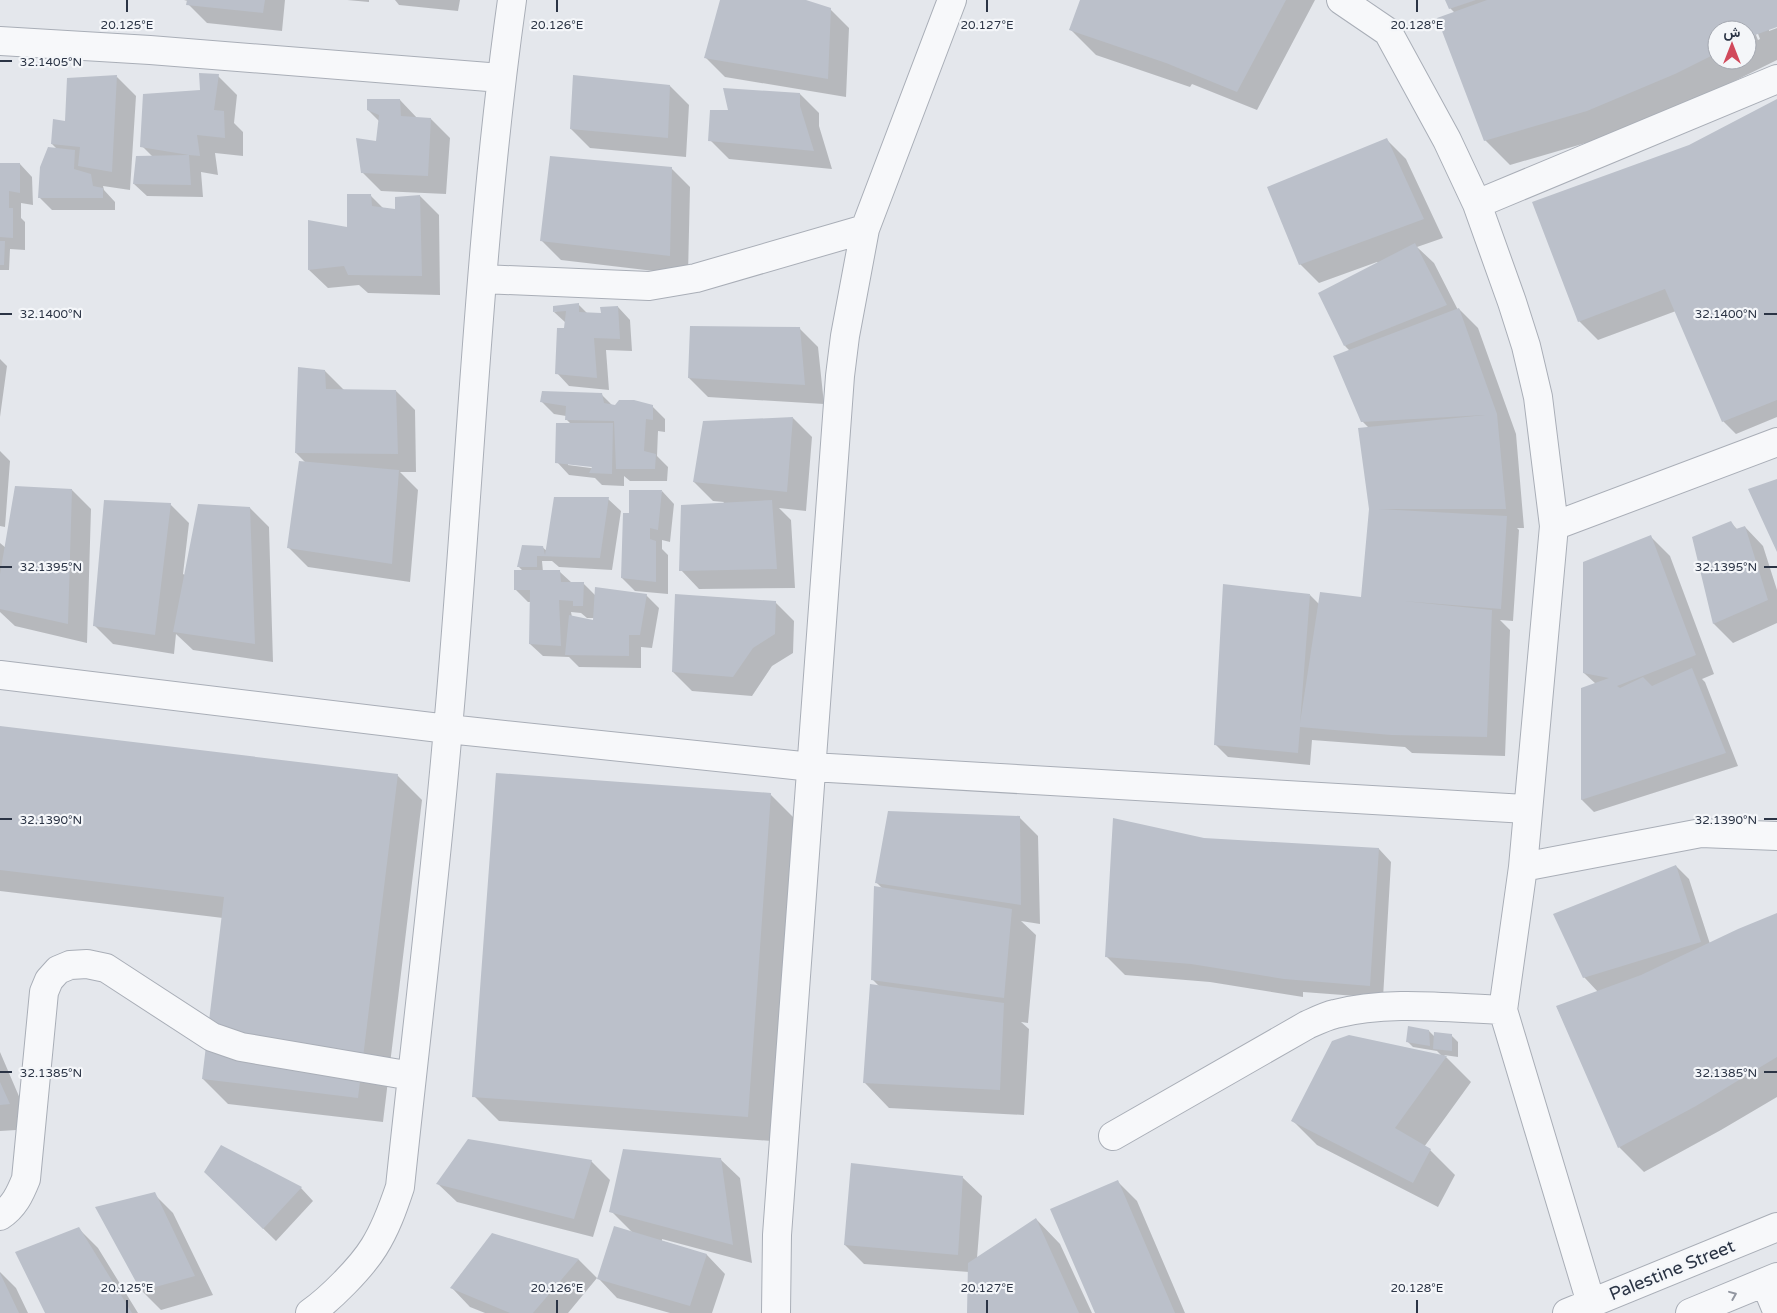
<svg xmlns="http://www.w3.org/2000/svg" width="1777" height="1313" font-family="'Varela Round',Vazirmatn,sans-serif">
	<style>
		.shadow { fill: #0003; fill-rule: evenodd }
		.building { fill: #bbc0ca }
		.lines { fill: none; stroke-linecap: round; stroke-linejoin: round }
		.minor-casing { stroke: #a9aeb7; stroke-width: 30 }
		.minor { stroke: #f7f8fa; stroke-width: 28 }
		.oneway { stroke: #9196a0 }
		.ticks { fill: none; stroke: #2b3445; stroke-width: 2 }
		.labels { text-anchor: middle; stroke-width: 4.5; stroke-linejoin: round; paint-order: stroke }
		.street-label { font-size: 18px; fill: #2b3445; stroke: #f4f6f9 }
		.ticks-label { font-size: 12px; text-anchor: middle; fill: #2b3445; stroke: #f4f6f9; stroke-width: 4.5; stroke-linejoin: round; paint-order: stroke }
	</style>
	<rect width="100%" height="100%" fill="#e4e7ec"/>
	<!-- shadow -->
	<path class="shadow" d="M184 0H285L282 31 207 23 188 4V1Z
		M347 0H369V2Z
		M395 0H460L458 11 399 5Z
		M721 0H801L830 9 849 28 846 97 725 77 706 58Z
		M1082 0H1315L1257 110 1192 84 1190 87 1096 55 1071 30Z
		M1446 0H1742L1758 40 1760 39 1745 0H1777V25L1769 28V31L1777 28V60L1700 98 1613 135 1510 165 1485 140 1455 13 1450 8ZM1717 30H1747V60H1717Z
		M218 76 237 95 234 123 243 132V156L215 153 218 175 201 172 203 197 147 196 134 184 153 157 142 146Z
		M117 77 136 96 130 190 103 186 104 190 115 202V210H52L39 197 58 150 52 144 66 123Z
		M670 86 689 105 686 157 590 148 571 129Z
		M800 94 819 113V126L832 169 729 159 710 140 729 111Z
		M400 100 418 119H431L450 138 446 194 381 191 362 172 377 142 379 121 368 110Z
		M1777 100V417L1736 434 1723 421 1676 311 1598 340 1579 321 1689 146Z
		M1387 140 1406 159 1443 238 1417 247 1434 263 1458 310 1459 309 1478 328 1516 434 1524 528H1517L1519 530 1513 621 1500 620 1510 630 1505 756 1412 753 1405 747 1312 740 1310 765 1228 757 1215 744 1310 595 1320 605 1362 598 1370 509 1369 428 1362 421 1350 351 1345 346 1378 263 1377 262 1319 283 1300 264Z
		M0 164H20L32 177 33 205 21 203V218L25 222V250L10 249 9 270H0Z
		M671 168 690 187 688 275 561 260 542 241Z
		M371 196 384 209 396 210 420 196 439 215 440 295 368 293 359 285 328 288 309 270 349 228Z
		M578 304 588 314H602L618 307 630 320 632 351 606 350 609 390 569 386 557 373 566 323 554 312Z
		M799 328 818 347 824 404 708 397 689 378Z
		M0 359 7 366 0 417Z
		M325 371 344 390 396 391 415 410 416 472H400L418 490 410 582 308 567 289 548 306 463 296 453Z
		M601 394 613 406H652L665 419V432L658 431 657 456 668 467 667 481H630L624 476V486L602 485 595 478 569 475 557 462 571 424 566 419V416L554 414 542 402ZM568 463 598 466V469L568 465Z
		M793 418 812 437 806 511 779 508 791 520 795 588 699 589 681 570 724 502 713 501 694 482Z
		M0 451 10 461 5 527 0 526Z
		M72 490 91 509 87 643 15 626 0 612V543L6 548Z
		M662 491 674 504 670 542 662 540V549L668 555V594L635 591 622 578Z
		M608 499 621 511 612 570 559 567 552 561H542L543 572H560L572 583H583L595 595H646L659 608 652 648 641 647V668L579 667 569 657 543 656 530 644 531 602H528L515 589 524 572 518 566 542 547 547 551ZM571 612 581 613 587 618H594V621L572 617Z
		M170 504 189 523 183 574 185 575 250 508 269 527 273 662 193 650 176 634 174 654 113 644 94 625Z
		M1731 523 1738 530 1745 527 1763 546 1777 590V623L1733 643 1714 624 1693 538Z
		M1651 537 1670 556 1714 674 1702 679 1705 682 1738 766 1594 812 1582 800 1596 684 1584 673Z
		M775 602 794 621 793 653 772 666 752 696 692 691 673 672Z
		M0 727 397 775 422 800 383 1122 228 1104 203 1079 223 918 0 891Z
		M770 794 795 819 772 1141 499 1121 474 1096Z
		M1019 817 1038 836 1040 924 1021 921 1036 935 1028 1023 1021 1022 1029 1029 1024 1115 889 1108 865 1083 879 986 873 980 883 889 876 882Z
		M1204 839 1379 849 1391 862 1383 998 1303 992V997L1210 982 1125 975 1106 956Z
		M1676 866 1689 879 1710 944 1777 914V1097L1721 1130 1644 1172 1619 1147 1557 1007 1598 992 1584 977Z
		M1429 1031 1435 1037 1451 1035 1458 1042V1057L1444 1055 1471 1082 1424 1147 1430 1150 1455 1175 1438 1207 1317 1145 1292 1120 1442 1056 1437 1051 1413 1047 1407 1041Z
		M0 1052 33 1129 0 1131Z
		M222 1147 301 1188 313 1201 276 1241 205 1172Z
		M720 1159 740 1178 752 1263 662 1239V1241L707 1255 725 1274 712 1313H670L617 1298 599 1279 632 1232 611 1211Z
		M591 1161 610 1180 593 1237 457 1202 438 1184Z
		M962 1177 982 1196 977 1258 1036 1219 1060 1244 1092 1313H968L969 1272 864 1264 845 1245Z
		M1118 1182 1137 1201 1185 1313H1097Z
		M154 1194 173 1213 213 1295 161 1310 142 1291Z
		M79 1229 98 1248 138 1313H47Z
		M493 1234 579 1260 597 1278 568 1313H485L470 1307 452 1288Z
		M0 1272 16 1288 28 1313H0Z"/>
	<!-- building -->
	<path class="building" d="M187 0H265L263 13 186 5Z
		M720 0H806L831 8 828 79 704 58Z
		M1080 0H1286L1237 92 1166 63 1069 30Z
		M1445 0H1476L1449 9Z
		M1487 0H1777V27L1747 38V30H1717V53L1675 74 1587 111 1484 141 1437 18Z
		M199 73 219 74 214 110 224 111 225 138 197 135 200 156 189 155 191 185 133 184 136 156 189 155 140 147 143 94 200 90Z
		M117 75 112 172 78 166 80 147 51 144 53 119 65 121 67 78Z
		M573 75 670 85 668 138 570 129Z
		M723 88 800 93V106L814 151 708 141 710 110H728Z
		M367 99H400L401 116 431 118 428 176 361 173 356 138 376 141 379 115 367 110Z
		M1777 99V400L1722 422 1665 289 1578 322 1532 202 1689 145Z
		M1387 138 1424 219 1299 265 1267 187Z
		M48 147 75 150 74 169 91 174 93 186 103 188V198H38L40 167Z
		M550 156 672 167 670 256 540 241Z
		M0 163H20V193L9 191V208H13V238L0 237Z
		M347 194H371L372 206 395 209V197L420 195 422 276 348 275 344 266 308 270V220L347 227Z
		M0 241H5L4 265H0Z
		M1415 243 1447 305 1344 346 1318 293Z
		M579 303V312L601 313 600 307 618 306 620 339 594 338 597 378 555 374 557 328H564L566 311 553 312V306Z
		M1459 308 1497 414 1506 509H1379L1507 516 1501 609 1403 601 1492 610 1487 737 1391 735 1300 727 1298 753 1214 745 1223 584 1310 594 1300 723 1320 592 1361 597 1369 509 1358 428 1485 415 1361 422 1333 356Z
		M690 326 800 327 805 385 688 378Z
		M298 367 325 370 326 389 396 390 398 454 295 453Z
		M542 391 602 393 604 403 615 405 619 400H634L653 405V420L646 419 644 451 656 454 655 469H616L614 421 565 420 566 406 540 402Z
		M793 417 787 492 693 482 703 421Z
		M556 423H613L612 474 589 473 592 467 555 463Z
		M299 461 399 470 392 564 287 548Z
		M1777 479V552L1748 489Z
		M15 486 72 489 68 624 0 609V574Z
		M629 490H662L658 530 650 528V539L656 541V582L621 578 623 513H629Z
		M554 497H609L600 558 537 556V567H517L522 545 543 546 545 555Z
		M104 500 171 503 155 635 93 626Z
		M772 500 777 569 679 571 681 505Z
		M198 504 250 507 255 644 173 632Z
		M1731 521 1736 529 1745 526 1768 600 1713 624 1692 537Z
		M1651 535 1696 655 1617 686 1620 688 1643 677 1652 686 1692 668 1726 753 1581 800V688L1609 678 1583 673V562Z
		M514 570H560L561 582H584L583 606H573V601L559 600 561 646 529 644 530 590H514Z
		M595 587 647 594 640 635H629V656L565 655 569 615 593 620Z
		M675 594 776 601 775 634 753 648 733 677 672 672Z
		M0 726 398 774 358 1098 202 1079 224 897 0 870Z
		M496 773 771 793 748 1117 472 1097Z
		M888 811 1020 816 1021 905 875 883Z
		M1113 818 1204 838 1379 848 1370 986 1284 979 1191 964 1105 957Z
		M1676 865 1701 942 1583 978 1553 914Z
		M874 886 1012 909 1004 998 871 980Z
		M1777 913V1057L1696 1106 1618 1148 1556 1006 1641 975 1738 929Z
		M870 984 1004 1003 1000 1090 863 1083Z
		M1408 1026 1429 1030 1430 1046 1406 1042Z
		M1434 1032 1452 1034V1051L1433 1049Z
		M1349 1035 1447 1056 1395 1128 1431 1149 1413 1183 1291 1121 1332 1041Z
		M0 1082 10 1104 0 1105Z
		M468 1139 592 1160 574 1219 436 1184Z
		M221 1145 302 1187 263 1229 204 1172Z
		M623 1149 721 1158 733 1245 609 1212Z
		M851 1163 963 1176 958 1255 844 1245Z
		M1118 1180 1175 1313H1095L1050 1209Z
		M155 1192 195 1276 141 1291 95 1207Z
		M1036 1218 1079 1313H967L968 1263Z
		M614 1226 707 1254 690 1306 597 1279Z
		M79 1227 132 1313H45L15 1252Z
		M492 1233 579 1259 533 1313H510L450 1288Z
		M0 1273 19 1313H0Z"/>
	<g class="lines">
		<!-- minor casing -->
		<g class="minor-casing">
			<path id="minor" d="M1341 0 1388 32 1447 140 1477 204 1512 302 1526 346 1538 397 1554 526 1523 867 1503 1010 1591 1303
				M0 41 150 50 501 78
				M1477 204 1777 79
				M483 279 649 286 696 278 865 229
				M1554 526 1777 442
				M0 675 448 729 812 767 1527 809
				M1523 867 1701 833 1777 836
				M1113 1136 1307 1025C1316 1021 1326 1016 1335 1014 1388 1000 1449 1008 1503 1010
				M0 1216C14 1207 20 1194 26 1179L44 992 49 980 58 970 70 965 87 964 106 968 212 1037 241 1047 412 1076
				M1765 1282 1777 1311
				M310 1313C330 1299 361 1268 374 1247 386 1228 393 1208 400 1187 416 1034 435 882 448 728 470 486 478 241 512 0
				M776 1313 777 1235 840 376 845 336 865 229 952 0
				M1567 1313 1777 1227
				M1690 1313 1777 1277"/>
		</g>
		<!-- minor -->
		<use href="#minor" class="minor"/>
	</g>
	<!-- one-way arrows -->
	<defs><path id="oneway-chevron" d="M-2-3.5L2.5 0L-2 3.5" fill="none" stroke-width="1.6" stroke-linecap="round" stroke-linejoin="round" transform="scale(1.25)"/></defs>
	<use class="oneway" href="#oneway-chevron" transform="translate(1733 1295) rotate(-22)"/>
	<!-- ticks -->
	<path class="ticks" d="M127 0V12M557 0V12M987 0V12M1417 0V12M0 61H12M0 314H12M1764 314H1777M0 567H12M1764 567H1777M0 819H12M1764 819H1777M0 1072H12M1764 1072H1777M127 1300V1313M557 1300V1313M987 1300V1313M1417 1300V1313"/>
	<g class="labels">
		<!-- street labels -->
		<g class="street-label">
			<text transform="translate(1672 1270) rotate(-22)" y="6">Palestine Street</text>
		</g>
	</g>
	<g class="ticks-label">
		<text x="127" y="29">20.125°E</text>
		<text x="557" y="29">20.126°E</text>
		<text x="987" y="29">20.127°E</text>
		<text x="1417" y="29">20.128°E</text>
		<text x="51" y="66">32.1405°N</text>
		<text x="51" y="318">32.1400°N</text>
		<text x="1726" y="318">32.1400°N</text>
		<text x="51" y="571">32.1395°N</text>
		<text x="1726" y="571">32.1395°N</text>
		<text x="51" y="824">32.1390°N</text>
		<text x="1726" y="824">32.1390°N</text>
		<text x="51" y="1077">32.1385°N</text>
		<text x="1726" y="1077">32.1385°N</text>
		<text x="127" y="1292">20.125°E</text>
		<text x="557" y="1292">20.126°E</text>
		<text x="987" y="1292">20.127°E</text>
		<text x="1417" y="1292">20.128°E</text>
	</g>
	<!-- north arrow -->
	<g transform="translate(1732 45)"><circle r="24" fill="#f4f6f9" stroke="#a4a8b1"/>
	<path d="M0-4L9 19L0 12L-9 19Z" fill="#d1495b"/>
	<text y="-8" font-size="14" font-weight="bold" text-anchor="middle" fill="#2b3445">ش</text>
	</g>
</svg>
